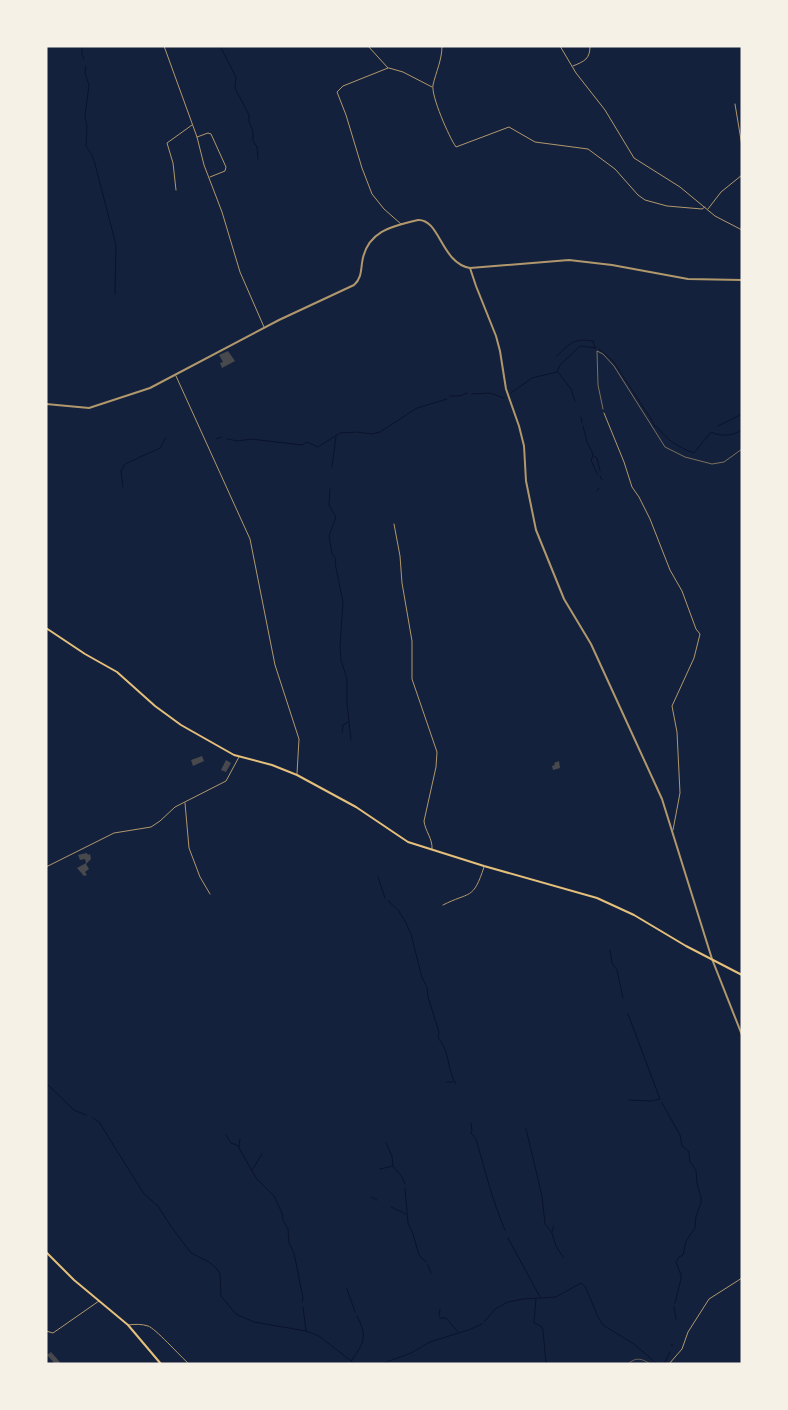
<svg xmlns="http://www.w3.org/2000/svg" width="788" height="1410" font-family="'Space Grotesk',sans-serif">
	<style>
		.lines { fill: none; stroke-linecap: round; stroke-linejoin: round }
		.stream { stroke: #0b132b; stroke-width: 1 }
		.building { fill: #48494c }
		.path { stroke: #e5c07b; stroke-width: 0.5 }
		.service { stroke: #b1986c; stroke-width: 0.5 }
		.minor { stroke: #b1986c; stroke-width: 1 }
		.tertiary { stroke: #b1986c; stroke-width: 2 }
		.secondary { stroke: #e5c07b; stroke-width: 2 }
	</style>
	<rect width="100%" height="100%" fill="#14213d"/>
	<g class="lines">
		<!-- stream -->
		<path class="stream" d="M82 46V54L84 59
			M220 46 236 77 235 88 249 115V122L253 131V141L257 147 258 159
			M86 66 85 73 89 85 85 116 87 127 86 146 92 155 95 164 116 245 115 294
			M599 349 613 361 649 416
			M557 356C570 343 574 338 593 341L595 348
			M558 372 571 389 575 401
			M511 393 532 378 557 372 560 365 580 346 596 348
			M472 394 490 393 504 398
			M450 396H460L467 393
			M581 417 582 423
			M650 417 655 427 656 426C667 440 678 447 694 453L711 432C722 437 732 436 742 430
			M583 426 587 442 592 452 593 456 591 460 597 474
			M718 426 742 414
			M216 439 222 437
			M227 439 238 441 251 439 302 445 307 442 318 447 340 433 356 432 372 434 380 432 417 408 447 399
			M594 456 597 458 600 471
			M332 467 336 436
			M600 476 602 480
			M123 487 121 471 125 464 160 448 166 438
			M330 489 329 505 336 517 329 536 332 554 336 559 335 563 343 602 340 647 341 660 347 679V704L351 740
			M597 491 599 488
			M342 733 343 725 348 722
			M378 877 385 898
			M388 901 398 910 405 921 411 934 422 978 426 985
			M610 950 612 963 617 970 623 998
			M427 987 428 997 439 1032 438 1038C450 1050 447 1071 456 1084
			M628 1014 660 1099 652 1101 629 1100
			M447 1082H453
			M46 1083 74 1110 86 1115
			M662 1103 680 1135 682 1146 689 1152 690 1162 696 1170 697 1183 701 1198V1203L696 1216 695 1228 686 1241 683 1255 679 1257 676 1262 681 1275V1279L675 1303
			M93 1118 99 1122 144 1194 158 1206 170 1225 191 1253 209 1262 217 1269 220 1274 221 1296 236 1314 254 1322 306 1331 319 1336 355 1364
			M471 1123 472 1131 471 1133 476 1139C485 1170 492 1200 505 1230
			M526 1129 542 1196 545 1224 552 1233 556 1246 563 1257
			M226 1135 231 1143 239 1146V1148L256 1178 274 1196 282 1213 283 1220 288 1229 289 1243 294 1253 303 1298 302 1302
			M386 1143 392 1156 393 1166 402 1177 405 1184
			M239 1146 240 1139
			M380 1169 393 1166
			M252 1170 262 1154
			M405 1188 408 1223 413 1234 419 1255 426 1262
			M371 1197 377 1200
			M391 1207 406 1214
			M552 1232 554 1226
			M508 1238 540 1297
			M428 1265 431 1273
			M347 1289 355 1312
			M536 1298 534 1323 541 1326 543 1330 546 1364
			M303 1307 306 1331
			M674 1307 676 1319
			M439 1316 440 1309
			M440 1318H446L458 1332
			M484 1322 495 1309 508 1302 523 1299 556 1297 581 1283 585 1286 598 1317 603 1325 634 1344 657 1364
			M672 1346V1344
			M351 1361C364 1343 368 1337 357 1316
			M381 1364 411 1353 430 1342 471 1329 482 1324
			M664 1364 670 1352"/>
	</g>
	<!-- building -->
	<path class="building" d="M228 351 235 361 222 368 220 363 223 362 219 355Z
		M202 756 204 761 193 766 191 760Z
		M226 760 231 763 226 772 221 770Z
		M559 761 560 768 553 770 552 766 555 765 554 763Z
		M87 853 88 855 90 854 91 859 86 864 89 869 85 872 87 875 84 876 77 868 86 863 85 859 80 860 78 855Z
		M51 1352 59 1361 61 1364H55L47 1355Z"/>
	<g class="lines">
		<!-- path -->
		<path class="path" d="M603 409 598 385 597 351 603 354 614 366 665 447 685 457 712 464 724 462 742 449"/>
		<!-- service -->
		<path class="service" d="M628 1364C635 1357 642 1358 650 1364"/>
		<!-- minor -->
		<path class="minor" d="M164 46 197 137 204 165 222 212 240 272 264 327
			M368 46 388 68
			M442 46C442 60 436 72 433 85 431 96 449 137 456 147L509 127 535 142 588 149 615 169 638 195 645 200 667 206 702 209 705 207
			M560 46 576 73 605 110 634 158 680 187 715 216 742 230
			M573 66C585 61 590 59 590 46
			M388 68 343 86 337 92 346 115 362 168 372 194 384 209 401 224
			M389 68 403 72 432 87
			M735 104 742 146
			M197 137 208 133 211 134 226 167 225 171 210 177
			M176 190 173 163 167 143 192 125
			M708 209 721 192 742 175
			M176 376 250 539 275 665 299 739 297 774
			M604 413 624 462 632 487 639 497 650 519 670 570 682 591 696 629 700 634 694 658 672 706 677 732 680 793 673 830
			M394 524 400 556 402 583 412 641V679L437 752 436 767 424 821C425 831 433 839 432 849
			M185 803 189 848 200 877 210 894
			M46 867 114 833 151 827 160 821 175 807 226 781 239 757
			M443 905C470 891 473 901 484 867
			M128 1325C135 1324 142 1324 148 1326 155 1328 180 1356 189 1364
			M46 1331 53 1333 99 1301
			M669 1364 682 1349 688 1332 709 1299 742 1278"/>
		<!-- tertiary -->
		<path class="tertiary" d="M470 268 476 286 496 336 500 351 506 389 519 426 524 446 526 481 536 530 564 599 591 644 662 799 712 959 742 1035
			M46 404 89 408 150 388 279 320 354 285C361 279 361 271 362 263 366 232 391 226 418 220 440 219 441 263 470 268L569 260 612 265 688 279 742 280"/>
		<!-- secondary -->
		<path class="secondary" d="M46 628 85 654 117 672 155 706 181 725 234 755 272 765 297 775 356 807 408 842 484 866 597 898 634 915 686 946 742 975
			M46 1252 74 1280 128 1325 161 1364"/>
	</g>
	<!-- border -->
	<rect width="788" height="1410" fill="none" stroke="#f6f1e7" stroke-width="95"/>
</svg>
